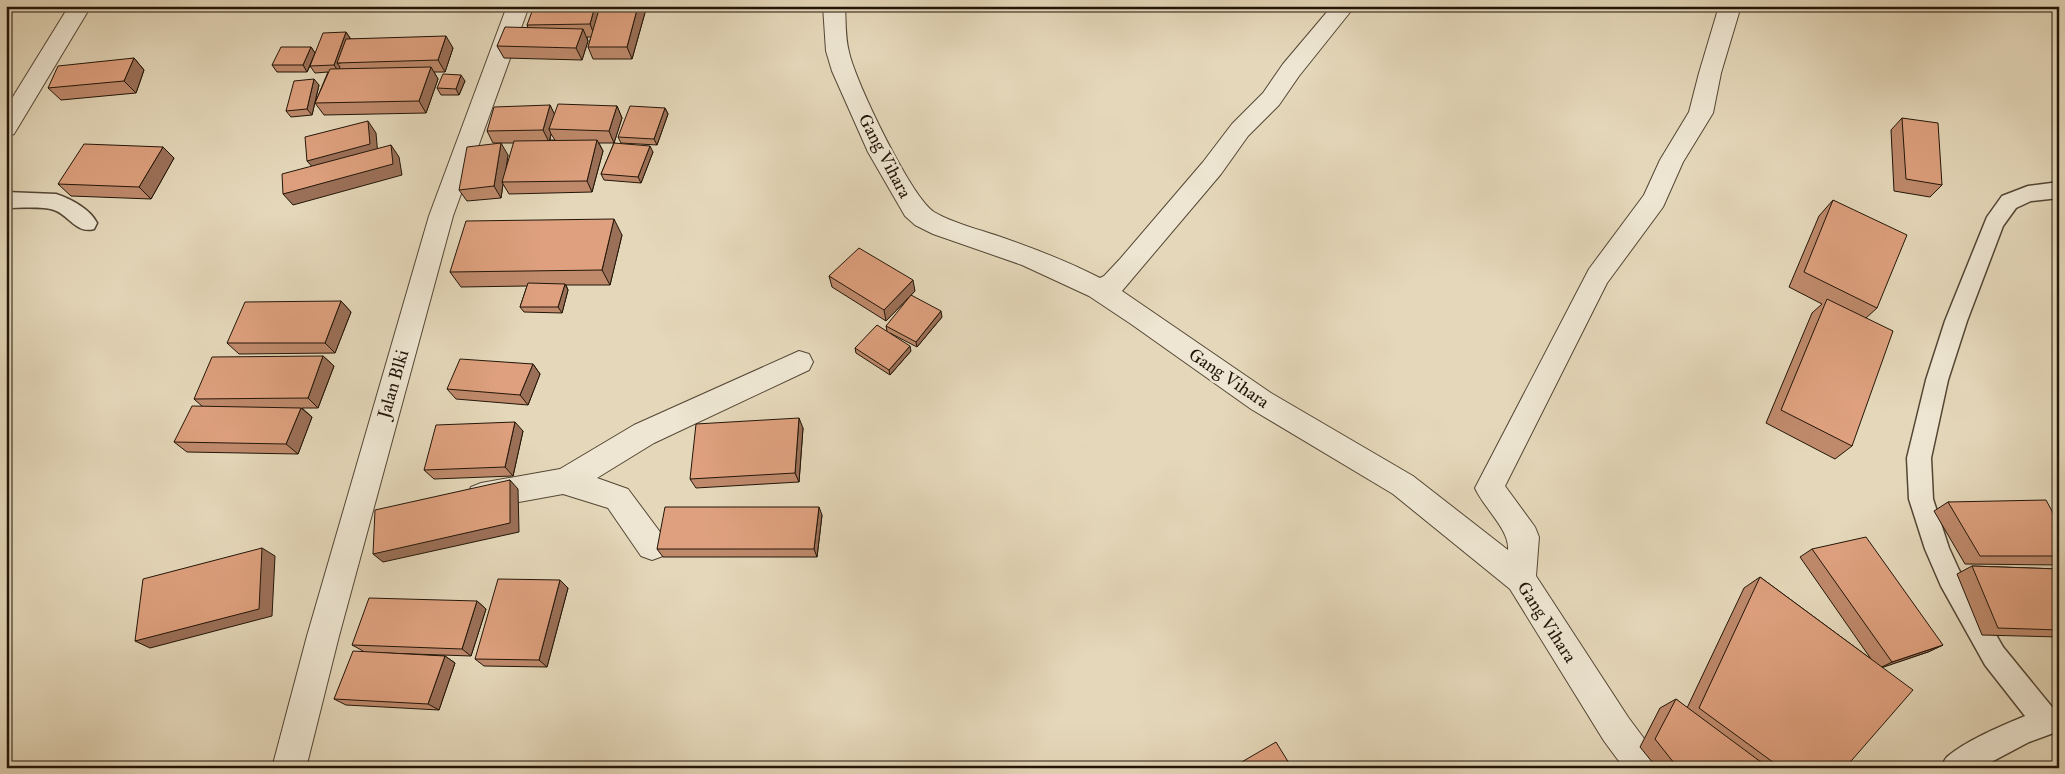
<svg xmlns="http://www.w3.org/2000/svg" width="2065" height="774" font-family="'IM FELL Great Primer',serif">
	<style>
		.lines { fill: none; stroke-linecap: round; stroke-linejoin: round }
		.service-casing { stroke: #534634; stroke-width: 3 }
		.minor-casing { stroke: #534634; stroke-width: 2 }
		.service { fill: #eee6d2; fill-rule: evenodd }
		.minor { fill: #eee6d2; fill-rule: evenodd }
		.wall { fill: #bf8a6c; stroke: #221508; fill-rule: evenodd }
		.shaded-wall { fill: #9b7058; stroke: #221508 }
		.building { fill: #dea07e; stroke: #221508 }
		.labels { text-anchor: middle; stroke-width: 5; stroke-linejoin: round; paint-order: stroke }
		.street-label { font-size: 18px; fill: #221508; stroke: #eee6d2 }
	</style>
	<rect width="100%" height="100%" fill="#e5d8ba"/>
	<filter id="stains"><feTurbulence type="fractalNoise" baseFrequency=".004" numOctaves="4"/><feColorMatrix values="0 0 0 0 .2 0 0 0 0 .09 0 0 0 0 .02 0 0 0 .5 -.17"/></filter>
	<radialGradient id="worn" r=".72"><stop offset=".6" stop-color="#630" stop-opacity="0"/><stop offset="1" stop-color="#630" stop-opacity=".3"/></radialGradient>
	<g class="lines">
		<!-- service casing -->
		<g class="service-casing">
			<path id="service" d="M2059 182V198L2031 201 2016 208 2003 226 1967 321 1948 380 1931 458 1933 499 1949 548 1959 570 2003 647 2052 707 2059 705V731L2029 742 1980 768H1942C1943 764 1944 760 1947 757 1967 740 2001 726 2025 716L1985 665 1941 586 1925 549 1909 499 1907 458 1926 380 1945 321 1987 217 2002 196 2028 186Z
				M6 192 56 194C71 199 90 209 97 223L94 229C76 234 69 215 54 210 42 206 19 208 6 208Z"/>
		</g>
		<!-- minor casing -->
		<g class="minor-casing">
			<path id="minor" d="M69 6H91L14 134 6 137V108Z
				M507 6H529L453 216 339 636 306 768H272L307 636 429 216Z
				M823 6H845C846 21 845 37 849 52 855 81 911 197 934 212 953 223 977 229 998 236 1033 248 1067 261 1100 278L1104 276 1120 259 1203 162 1232 124 1263 93 1283 64 1332 6H1355L1299 76 1279 105 1248 136 1221 174 1122 291 1271 393 1413 476 1508 550C1510 530 1483 507 1475 488L1589 269 1644 195 1660 160 1689 112 1699 73 1719 6H1741L1721 73 1713 113 1683 162 1663 207 1607 283 1505 486 1535 527 1539 537 1536 576 1628 717 1657 756 1661 768H1624L1604 741 1510 589 1393 494 1251 409 1131 324 1089 296 1022 265 933 234 915 225 905 216 868 152 832 71 826 51Z
				M799 351 809 354 813 362 809 370 654 443 597 478 628 489 663 536 667 546 663 556 652 560 641 556 608 508 563 494 481 509 471 505 466 496 471 487 481 483 560 469 634 425Z"/>
		</g>
		<!-- service -->
		<use href="#service" class="service"/>
		<!-- minor -->
		<use href="#minor" class="minor"/>
	</g>
	<!-- wall -->
	<path class="wall" d="M646 9 632 59H593L588 47 591 37H587L588 41 582 60 504 58 497 46 528 28 527 25Z
		M346 32 350 38V39L453 48 445 72H434L438 79 426 113 324 115 315 103 328 72 315 73 310 66 314 58 307 72H277L272 65 311 47 315 53Z
		M134 58 144 70 136 93 61 100 48 88Z
		M465 81 459 95H441L437 88Z
		M319 85 312 115 291 117 286 111Z
		M550 105 554 114 617 106 622 118 614 143 653 152 641 183 604 180 601 174 614 143H599L603 151 592 192 509 194 503 184 501 198 467 201 459 190 508 155 505 172 514 143H493L487 131ZM551 134 555 140H550Z
		M665 108 668 114 657 145 621 143 618 137Z
		M1902 118 1942 185 1930 197 1894 191 1891 130Z
		M163 147 174 158 151 199 71 196 58 184Z
		M1833 200 1877 308 1866 318 1852 446 1835 459 1766 423 1812 313 1822 304 1789 287 1819 216Z
		M622 235 610 285H566L568 290 562 313 524 312 520 307 527 286 461 287 450 272Z
		M829 276 915 291 886 321 832 287Z
		M341 301 351 312 335 353 239 354 227 343Z
		M942 317 917 347 890 333 911 351 890 375 856 353 855 348 887 331 886 326Z
		M323 356 334 366 318 408H302L312 417 298 454 187 452 174 442 203 407 194 399Z
		M533 364 540 374 528 405 456 399 447 389Z
		M803 428 799 482 696 488 690 479Z
		M523 431 513 476 434 479 424 470Z
		M1948 502 2059 524V565L1965 564 1934 511Z
		M822 515 817 557H663L657 549Z
		M1812 549 1943 645 1928 652 1882 667 1845 768H1657L1640 747 1660 708 1676 699 1687 708 1744 588 1760 577 1871 659 1800 557Z
		M1972 566 2059 569V637L1982 635 1957 574Z
		M568 588 547 667 484 666 475 659Z
		M477 601 486 609 471 656 384 653 445 656 455 663 439 710 346 705 334 699 363 651 352 645Z
		M1240 763 1292 768H1237Z"/>
	<!-- shaded-wall -->
	<path class="shaded-wall" d="M595 6H601L595 37 590 24Z
		M638 6H645L646 9 632 59 627 47Z
		M583 29 588 41 582 60 576 48Z
		M346 32 350 38 341 63H337L340 67 338 71 334 65Z
		M446 36 453 48 445 72 438 60Z
		M311 47 315 53 307 72 303 65Z
		M134 58 144 70 136 93 124 81Z
		M431 67 438 79 426 113 419 101Z
		M461 75 465 81 459 95 456 89Z
		M314 79 319 85 312 115 307 109Z
		M550 105 556 117 549 129 551 134 549 142 543 130Z
		M617 106 622 118 614 143 609 131Z
		M665 108 668 114 657 145 654 139Z
		M368 121 376 133 378 156 317 172 307 161Z
		M597 140 603 151 592 192 587 181Z
		M501 143 508 155 504 182H502L503 184 501 198 494 186Z
		M391 145 399 157 402 175 293 205 283 194Z
		M650 146 653 152 641 183 638 177Z
		M163 147 174 158 151 199 139 187Z
		M614 219 622 235 610 285 602 270Z
		M913 280 915 291 886 321 884 310Z
		M565 284 568 290 562 313 558 307Z
		M341 301 351 312 335 353 325 343Z
		M941 311 942 317 917 347 916 342Z
		M910 346 911 351 890 375 889 370Z
		M323 356 334 366 318 408 308 398Z
		M533 364 540 374 528 405 520 395Z
		M301 408 312 417 298 454 286 444Z
		M799 418 803 428 799 482 795 473Z
		M515 422 523 431 513 476 505 467Z
		M510 480 518 489 519 532 383 562 373 554Z
		M819 507 822 515 817 557 814 549Z
		M262 548 275 556 272 616 150 648 135 641Z
		M560 580 568 588 547 667 539 660Z
		M477 601 486 609 471 656 462 649Z
		M1943 645 1928 652 1878 669 1892 662Z
		M445 656 455 663 439 710 428 704Z"/>
	<!-- building -->
	<path class="building" d="M534 6H595L590 24 527 25Z
		M600 6H638L627 47H588Z
		M505 27 583 29 576 48 497 46Z
		M346 32 334 65 310 66 323 33Z
		M446 36 438 60 337 63 346 39Z
		M281 47H311L303 65H272Z
		M134 58 124 81 48 88 58 66Z
		M431 67 419 101 315 103 330 69Z
		M443 74 461 75 456 89 437 88Z
		M314 79 307 109 286 111 294 81Z
		M558 104 617 106 609 131 549 129Z
		M550 105 543 130 487 131 494 107Z
		M630 106 665 108 654 139 618 137Z
		M1902 118 1938 123 1942 185 1906 179Z
		M368 121 370 144 307 161 305 137Z
		M597 140 587 181 502 182 514 141Z
		M501 143 494 186 459 190 467 147Z
		M614 143 650 146 638 177 601 174Z
		M84 144 163 147 139 187 58 184Z
		M391 145 393 164 283 194 282 174Z
		M1833 200 1907 235 1877 308 1804 272Z
		M614 219 602 270 450 272 466 221Z
		M859 248 913 280 884 310 829 276Z
		M528 283 565 284 558 307H520Z
		M911 295 941 311 916 342 886 326Z
		M1827 299 1893 331 1852 446 1781 410Z
		M341 301 325 343H227L245 302Z
		M877 325 910 346 889 370 855 348Z
		M323 356 308 398 194 399 212 357Z
		M460 359 533 364 520 395 447 389Z
		M192 406 301 408 286 444 174 442Z
		M799 418 795 473 690 479 696 424Z
		M515 422 505 467 424 470 436 425Z
		M510 480V523L373 554 375 510Z
		M2046 500 2059 524V556H1980L1948 502Z
		M665 507H819L814 549H657Z
		M1866 537 1943 645 1892 662 1812 549Z
		M262 548 259 609 135 641 143 579Z
		M1972 566 2059 569V630L1998 628Z
		M1760 577 1913 690 1845 768H1781L1699 708Z
		M498 579 560 580 539 660 475 659Z
		M369 598 477 601 462 649 352 645Z
		M353 651 445 656 428 704 334 699Z
		M1676 699 1769 768H1678L1655 739Z
		M1276 742 1292 768H1242L1240 763Z"/>
	<g class="labels">
		<!-- street labels -->
		<g class="street-label">
			<text transform="translate(885 156) rotate(62)" y="6">Gang Vihara</text>
			<text transform="translate(1229 378) rotate(34)" y="6">Gang Vihara</text>
			<text transform="translate(393 384) rotate(-74)" y="6">Jalan Blki</text>
			<text transform="translate(1547 622) rotate(57)" y="6">Gang Vihara</text>
		</g>
	</g>
	<!-- margin -->
	<rect width="2065" height="774" fill="none" stroke="#e5d8ba" stroke-width="25"/>
	<rect x="8" y="8" width="2050" height="759" fill="none" stroke="#221508" stroke-width="2.5"/>
	<rect x="12" y="12" width="2040" height="749" fill="none" stroke="#221508"/>
	<rect width="100%" height="100%" filter="url(#stains)"/>
	<rect width="100%" height="100%" fill="url(#worn)"/>
</svg>
